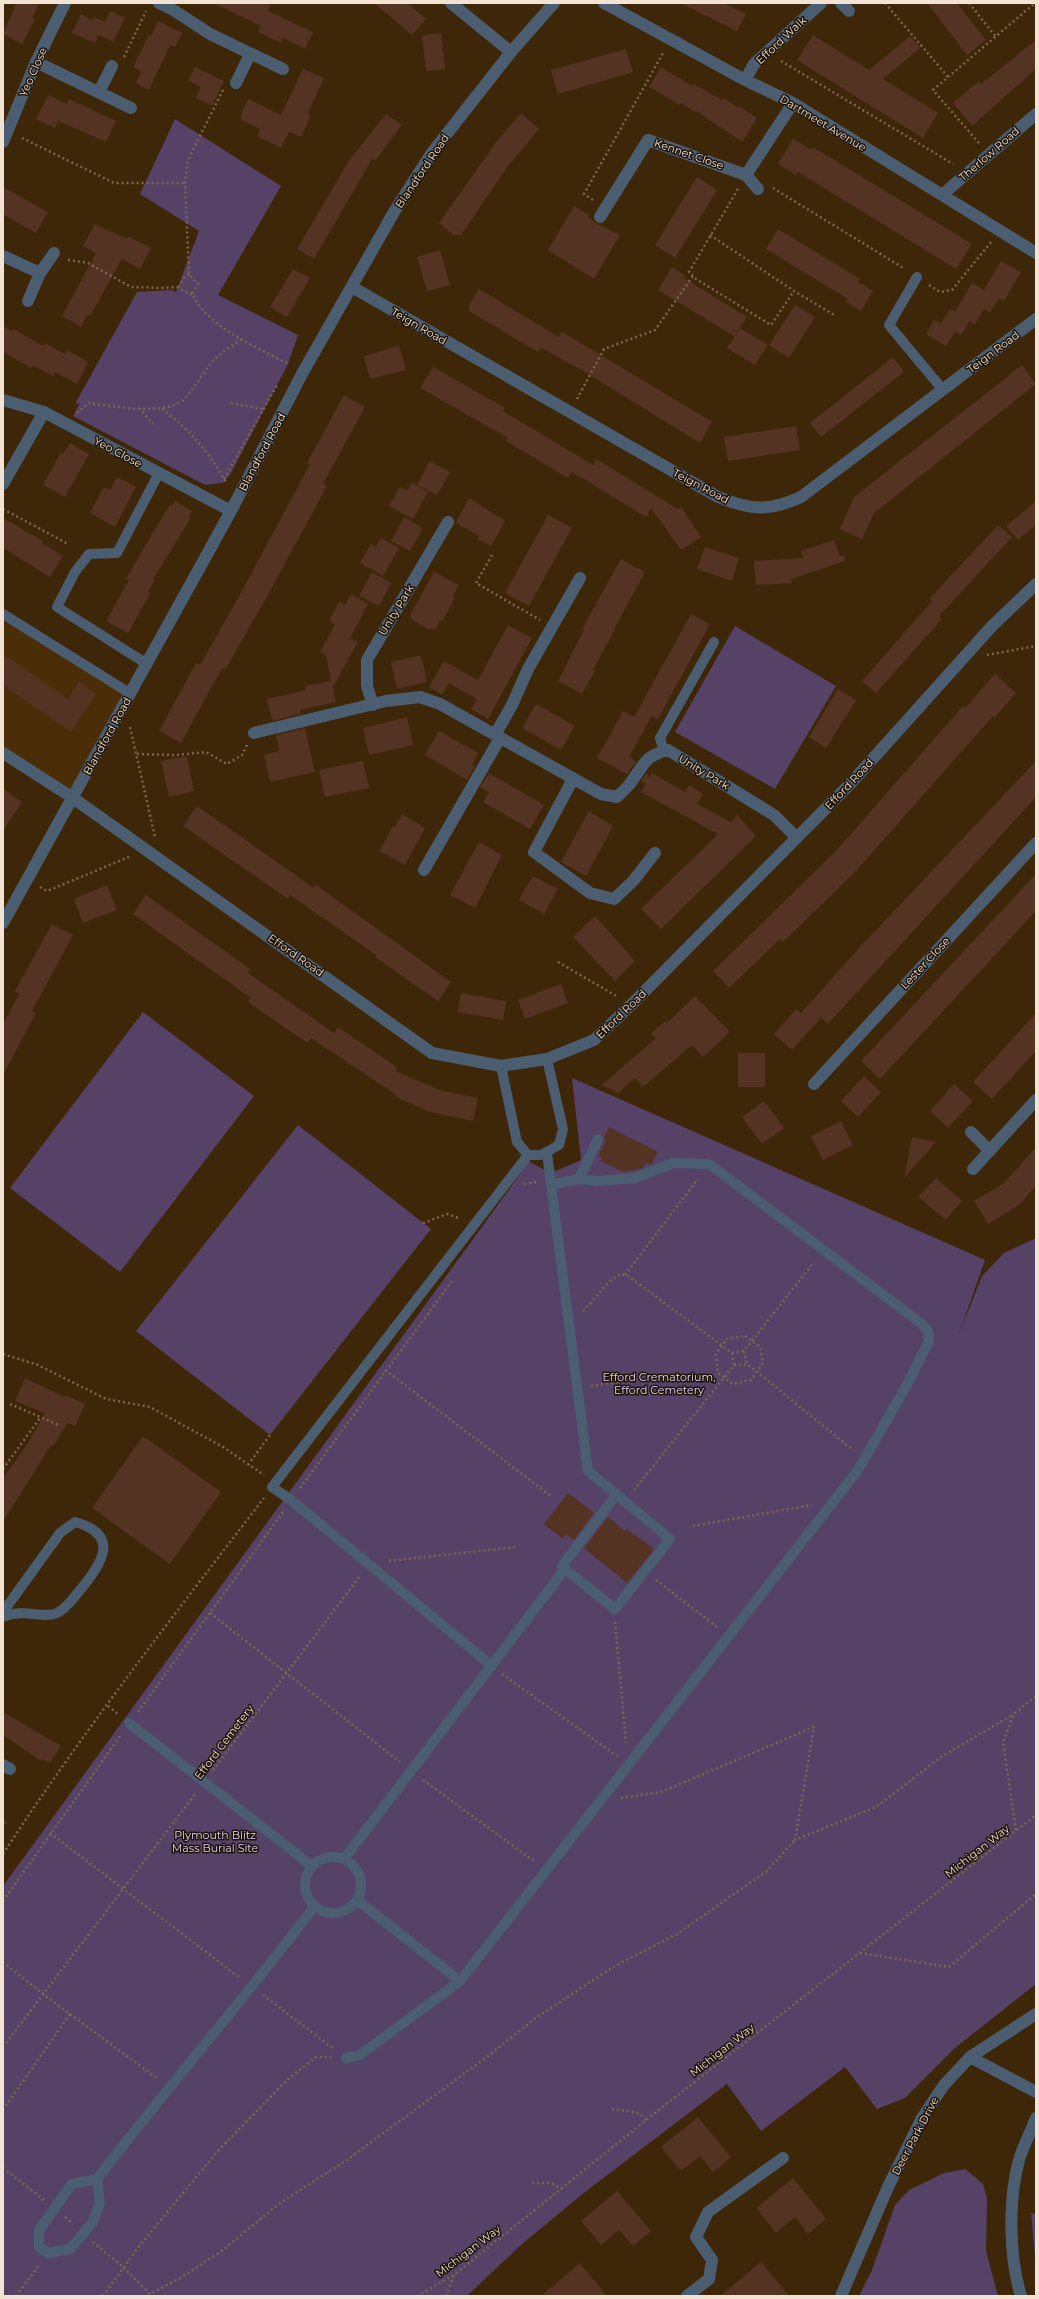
<svg xmlns="http://www.w3.org/2000/svg" width="1039" height="2299" font-family="Montserrat,sans-serif">
	<style>
		.built { fill: #4b2d08 }
		.green { fill: #554266 }
		.building { fill: #543322 }
		.lines { fill: none; stroke-linecap: round; stroke-linejoin: round }
		.path { stroke: #7c664e; stroke-width: 2.5; stroke-dasharray: 2 3; stroke-linecap: butt }
		.lane { stroke: #4b5e71; stroke-width: 10 }
		.street { stroke: #4b5e71; stroke-width: 12 }
		.labels { text-anchor: middle; stroke-width: 3; stroke-linejoin: round; paint-order: stroke }
		.street-label { font-size: 11px; fill: #f3e3d3; stroke: #1d1207 }
		.park-label { font-size: 11px; fill: #e4d4f4; stroke: #1d1207 }
	</style>
	<rect width="100%" height="100%" fill="#3e2609"/>
	<!-- built -->
	<path class="built" d="M3 614 131 694 73 798 3 752Z"/>
	<!-- green -->
	<path class="green" d="M175 119 281 186 218 295 298 335 288 364 230 475 222 483 205 485 73 416 80 403 75 404 137 292 171 290 176 292 199 231 140 194Z
		M735 626 836 686 775 789 675 732Z
		M143 1012 254 1096 120 1272 10 1188Z
		M572 1078 985 1260 959 1334 982 1276 1004 1253 1036 1238V1984L955 2048 905 2098 877 2109 845 2067 761 2131 727 2084 585 2192 522 2244 467 2296H3V1886L516 1180 528 1161 551 1173 581 1160Z
		M298 1125 431 1229 270 1435 136 1331Z
		M965 2169 983 2184 987 2198 986 2251 998 2296H859L872 2270 895 2205 909 2190 944 2173Z
		M1031 2213 1036 2214V2268Z"/>
	<!-- building -->
	<path class="building" d="M16 3H39L32 18 35 19 22 44 3 34Z
		M213 3H271L268 11 313 32 305 49 283 38 281 43 258 32 261 26Z
		M374 3H407L426 19 412 35Z
		M680 3H724L746 14 737 31Z
		M927 3H957L986 40 967 55Z
		M110 11 125 18 113 42 98 35 95 43 72 33 81 14 92 20 94 17 105 22Z
		M158 21 182 33 175 47 170 45 149 90 136 83 141 71 133 67 149 35 151 36Z
		M441 33 445 69 426 71 422 35Z
		M813 35 869 70 910 36 920 48 883 79 938 113 923 138 797 60Z
		M1036 40V69L972 126 953 103 979 81 981 84Z
		M626 49 633 72 558 94 551 70Z
		M195 67 224 81 212 106 196 98 201 87 188 80Z
		M661 67 692 86 694 84 722 100 724 98 738 108 739 106 757 118 742 142 696 111 695 112 681 103 680 105 649 87Z
		M303 69 324 78 308 113 311 115 301 137 289 132 281 148 257 136 260 129 241 120V114L248 99 281 115Z
		M48 95 67 104 69 99 116 121 106 142 58 121 55 128 36 119Z
		M521 113 539 129 508 166 461 235H454L439 223 497 141Z
		M386 114 402 125 375 161 372 159 314 259 297 249 348 162Z
		M793 139 812 150 813 147 972 244 956 269 798 172 796 175 778 164Z
		M697 177 717 190 675 258 655 245Z
		M3 187 48 212 36 233 3 214Z
		M574 206 589 215 588 217 596 223 620 235 594 279 548 250Z
		M95 224 127 239 128 236 151 248 140 269 122 259 90 316 87 315 81 327 62 316 96 253 83 246Z
		M778 229 860 279 858 282 873 291 861 311 846 302 848 299 766 249Z
		M440 250 450 285 427 291 417 257Z
		M1001 261 1021 272 1004 301 999 298 990 312 984 309 975 324 970 321 961 335 955 332 946 346 926 334 934 320 941 323 950 309 955 312 972 283 984 290Z
		M672 267 686 276 684 278 747 317 734 336 658 290Z
		M293 269 310 278 287 317 270 307Z
		M479 289 559 337 562 332 712 422 700 443 582 370 541 348 538 352 469 311V305Z
		M795 305 815 317 789 358 769 345Z
		M3 326 12 331 13 329 43 346 45 343 65 354 67 350 88 362 77 384 55 372 53 376 33 365 31 368 3 352Z
		M740 328 768 345 755 365 727 348Z
		M399 346 406 370 370 379 364 356Z
		M893 357 904 372 821 437 810 423Z
		M1022 365 1036 384 874 513 862 539 840 529 854 497Z
		M433 367 505 408 503 411 593 465 596 459 678 509 681 507 701 537 681 550 651 508 646 517 572 472 568 478 506 441 508 438 420 388Z
		M344 395 365 407 323 484 327 486 269 593 225 670 222 668 181 743 159 731 196 663 200 665 242 591 310 464 307 463Z
		M796 426 800 450 728 461 724 437Z
		M70 443 89 454 65 497 43 485 61 452 63 454Z
		M430 461 450 472 437 495 417 485Z
		M117 477 136 487 115 527 90 513 104 487 110 490Z
		M412 483 428 492 413 519 389 506 400 487 407 491Z
		M469 498 505 521 491 546 477 539 479 536 456 523Z
		M175 501 192 511 189 517 191 518 153 579 155 580 148 591 151 592 128 633 106 621 129 580 126 579 152 534 170 505 172 506Z
		M1036 501V525L1018 540 1006 526Z
		M548 515 572 528 529 606 505 593Z
		M404 517 423 528 410 551 391 541Z
		M3 518 43 541 42 543 63 556 50 577 3 548Z
		M998 525 1012 537 939 616 942 619 876 693 862 681 932 601 929 599Z
		M381 538 399 548 383 576 360 563 371 544 376 547Z
		M834 540 840 556H844L845 561 791 579 792 583 756 585 754 561 803 558 801 551Z
		M705 547 739 558 732 581 697 569Z
		M621 559 645 572 614 629H615L593 670 595 671 582 694 558 681 584 630 582 629Z
		M372 572 391 583 379 606 359 596Z
		M434 572 459 585 452 597 455 598 442 622 440 620 435 629H428L411 619V613Z
		M351 594 368 604 350 638 358 642 333 687 332 683 336 702 300 710 301 714 272 721 267 699 306 690 305 686 331 681 326 655 320 652 335 625 329 621 339 601 345 605Z
		M691 614 710 624 658 719 652 716 634 748 630 756 636 762 627 774 597 758 623 711 634 717Z
		M508 625 532 638 488 719 471 709 477 699 449 683 442 695 429 687 444 661 478 680Z
		M3 654 68 699 79 682 96 694 71 732 3 685Z
		M421 655 427 682 397 689 391 662Z
		M995 674 1016 693 994 718 993 716 856 871 783 942 780 939 729 988 713 971 836 851 963 706 965 708Z
		M838 689 856 700 826 748 809 737Z
		M536 704 575 726 561 750 522 728Z
		M407 717 413 745 369 755 363 728Z
		M305 728 315 772 270 782 264 755 279 751 276 735Z
		M439 731 478 753 472 764 475 766 467 780 425 755Z
		M187 756 194 791 169 797 161 761Z
		M363 761 369 788 325 797 319 770Z
		M1036 761V797L828 1024 821 1018 792 1050 774 1034 796 1009 801 1013 860 947Z
		M489 773 544 805 530 829 483 802 489 792 480 787Z
		M646 773 650 777 652 773 685 792 689 785 703 794 697 804 731 822 737 815 756 836 661 929 641 909 718 834 641 792 646 784 641 782Z
		M3 789 22 802 3 831Z
		M197 806 314 888 316 885 451 982 438 1001 375 957 376 955 290 895 288 899 183 826Z
		M589 811 613 826 586 876 561 862Z
		M402 814 425 828 405 865 379 851 393 826 395 827Z
		M479 842 502 855 475 908 450 895Z
		M1036 874V911L880 1079 861 1061Z
		M533 876 558 889 544 914 519 900Z
		M107 885 117 910 83 923 74 899Z
		M146 895 250 969 248 973 334 1033 338 1027 398 1068 396 1071 439 1090 478 1098 473 1121 430 1112 396 1097V1095L311 1038 308 1043 284 1027 248 1002 251 998 133 914Z
		M595 916 635 961 615 981 573 937Z
		M52 924 73 935 32 1011 36 1013 3 1075V1024L19 994 15 991Z
		M561 984 568 1003 525 1019 518 1000Z
		M461 993 506 1001 503 1020 458 1012Z
		M695 996 730 1032 703 1057 692 1045 643 1087 635 1078 618 1093 602 1085 656 1038 651 1033 665 1021 667 1023Z
		M1036 1013V1051L992 1099 973 1082Z
		M738 1053H765V1087H738Z
		M864 1076 881 1092 858 1117 841 1101Z
		M954 1084 973 1101 948 1128 930 1111Z
		M764 1101 784 1128 762 1144 742 1117Z
		M841 1121 853 1145 823 1160 811 1136Z
		M609 1127 658 1152 651 1165 645 1163 643 1168 624 1172 600 1161 602 1158 598 1156 605 1142 604 1137Z
		M912 1137 936 1142 904 1178Z
		M1036 1147V1186L1019 1205 988 1224 974 1201 1004 1183Z
		M936 1178 962 1201 946 1220 918 1197Z
		M25 1378 65 1397 66 1395 85 1404 75 1426 68 1423 53 1446 51 1445 3 1522V1478L26 1446 45 1413 15 1401Z
		M143 1436 221 1492 170 1564 92 1508Z
		M568 1493 594 1513 574 1540 566 1534 563 1539 544 1524Z
		M608 1517 625 1531 627 1529 654 1549 627 1583 584 1548Z
		M3 1712 61 1746 50 1763 42 1759 41 1761 3 1735Z
		M698 2117 731 2157 713 2172 700 2156 681 2171 661 2147Z
		M793 2178 826 2219 808 2234 795 2217 776 2233 756 2208Z
		M617 2191 651 2231 633 2246 619 2230 601 2245 581 2221Z
		M761 2262 789 2296H720Z
		M580 2263 607 2296H541Z"/>
	<g class="lines">
		<!-- path -->
		<path class="path" d="M885 3 948 77
			M969 3 996 37
			M124 57 146 11
			M781 61 953 164
			M223 90 188 160 185 183 189 274 198 284 192 294C210 329 255 346 289 364
			M22 138 114 183H185
			M979 143 933 90 1035 3
			M773 188 905 269
			M738 189 689 272 696 279 771 325 794 291
			M593 200 584 194 663 53
			M710 235 794 291 836 316
			M68 260 88 263 131 287 160 288 179 287
			M189 274 184 278 179 287 185 292 192 294
			M929 285 940 292 952 290 991 242
			M577 399 604 349 655 330 693 276
			M231 403 263 409
			M139 408 153 424
			M162 409C190 430 210 453 227 484
			M77 413 89 403C112 406 165 416 183 400 196 388 203 371 215 359 222 351 234 345 242 339
			M224 479 277 385
			M3 509 68 544
			M492 555 476 583 540 620
			M987 655 1036 646
			M130 727 155 837
			M137 754 176 755 206 752 227 764 242 755 247 745
			M40 887 47 891 129 857
			M558 962 618 997
			M524 1184 537 1182
			M423 1223 448 1214 460 1219
			M625 1275 698 1179
			M583 1311 610 1281 620 1274 628 1276 732 1353 734 1365
			M745 1336 760 1347 763 1363 751 1380 733 1384 718 1373 716 1353 727 1339Z
			M744 1351 747 1364
			M732 1353 744 1351 814 1262
			M3 1354 38 1365 106 1399 150 1407 223 1447 264 1475
			M385 1370 551 1496
			M591 1386 638 1379
			M10 1404 59 1425
			M248 1465 270 1435
			M3 1469 40 1418
			M300 1488 452 1281
			M634 1490 734 1365 747 1364 853 1450
			M693 1526 812 1505
			M389 1561 515 1547
			M656 1580 717 1627
			M210 1613 400 1762
			M615 1622 626 1743
			M502 1674 617 1756
			M108 1706 118 1714
			M138 1712 283 1512
			M213 1770 360 1576
			M423 1780 535 1862
			M621 1798 661 1792 814 1727 795 1840 876 1807 941 1757 1014 1714
			M3 1822 7 1825
			M1016 1830 1003 1742 1014 1714 1036 1696
			M50 1833 240 1978
			M3 1854C83 1731 174 1615 264 1498
			M3 1901 121 1735
			M860 1953 949 1967 1036 1894
			M3 1962 43 1994 158 2079
			M263 1995 334 2049
			M3 2047 196 1793
			M612 2109 639 2113 646 2120
			M3 2110 70 2014
			M3 2168 44 2200
			M532 2183H551L561 2189
			M65 2217 73 2224
			M93 2242 124 2268 150 2294 182 2277 223 2250 280 2203 347 2160 488 2056 536 2018 613 1967 677 1934 767 1871 795 1840
			M16 2296 39 2265
			M103 2296 140 2245 216 2153 288 2079 316 2057H331
			M417 2296 454 2275 655 2113 1036 1815
			M446 2296 454 2275"/>
		<!-- lane -->
		<path class="lane" d="M917 277 889 325 943 390
			M3 614 131 694
			M147 664 57 607 75 572 89 554 117 553 159 473
			M664 751 660 738 714 642
			M501 1066 517 1142 528 1155H541L559 1145 563 1129 547 1059
			M579 1179 598 1139
			M565 1569 562 1566 617 1494
			M3 1612 60 1533 75 1522C121 1535 102 1563 81 1589 74 1597 67 1608 57 1613 44 1619 23 1608 3 1617
			M492 1666 291 1500 272 1487 528 1155
			M129 1723 312 1866
			M305 1885a28 28 0 1 1 56 0a28 28 0 1 1-56 0Z
			M344 1859 565 1569 615 1609 670 1539 588 1471 547 1153
			M357 1900 460 1981
			M346 2058 360 2055 460 1981 858 1470 903 1392 929 1341 928 1331 922 1324 709 1164 673 1163 635 1178 597 1181 579 1179 551 1185
			M97 2179 72 2184 39 2230V2247L48 2253 70 2249 92 2223 100 2204 97 2179C168 2087 244 1999 314 1907"/>
		<!-- street -->
		<path class="street" d="M159 3 175 11 210 34 283 69
			M451 3 511 52
			M604 3 745 80 793 103 1036 253
			M841 3 849 11
			M36 62 131 108
			M745 80 754 64 821 3
			M236 83 250 54
			M99 92 112 66
			M3 142 36 62 65 3
			M746 175 758 189
			M942 195 1036 114
			M600 217 648 140 746 175 793 103
			M3 256 40 273
			M352 287 718 497C751 510 768 512 801 497L1036 319
			M28 301 40 273 54 253
			M3 400 44 412 231 511
			M3 484 44 412
			M373 705 367 686V660L448 522
			M254 733 386 701 420 697 440 704 601 794 617 797C622 792 628 787 632 781 645 763 645 756 668 750L774 815 797 838
			M495 735 512 705 528 669 580 578
			M3 753 73 798 432 1053 501 1066 547 1059 594 1040 631 1005 851 783 992 626 1036 584
			M573 779 534 852 590 893 614 899 633 881 655 853
			M424 870 500 738
			M3 923 231 511 303 372 394 212 431 154 511 52 554 3
			M814 1084 1036 843
			M971 1132 990 1151
			M973 1169 1036 1100
			M3 1765 10 1769
			M970 2057 1036 2092
			M687 2296 709 2279 712 2260 696 2237 708 2212 783 2158
			M841 2296 888 2187 922 2118 944 2085 970 2057 1036 2014
			M1021 2296C1009 2256 1008 2201 1019 2160 1023 2146 1031 2132 1036 2118"/>
	</g>
	<g class="labels">
		<!-- street labels -->
		<g class="street-label">
			<text transform="translate(781 40) rotate(-43)" y="4">Efford Walk</text>
			<text transform="translate(33 72) rotate(-66)" y="4">Yeo Close</text>
			<text transform="translate(823 123) rotate(31)" y="4">Dartmeet Avenue</text>
			<text transform="translate(689 154) rotate(19)" y="4">Kennet Close</text>
			<text transform="translate(989 154) rotate(-41)" y="4">Therlow Road</text>
			<text transform="translate(422 171) rotate(-56)" y="4">Blandford Road</text>
			<text transform="translate(419 326) rotate(30)" y="4">Teign Road</text>
			<text transform="translate(993 352) rotate(-37)" y="4">Teign Road</text>
			<text transform="translate(118 452) rotate(28)" y="4">Yeo Close</text>
			<text transform="translate(262 452) rotate(-62)" y="4">Blandford Road</text>
			<text transform="translate(701 486) rotate(28)" y="4">Teign Road</text>
			<text transform="translate(396 610) rotate(-59)" y="4">Unity Park</text>
			<text transform="translate(107 736) rotate(-61)" y="4">Blandford Road</text>
			<text transform="translate(704 772) rotate(31)" y="4">Unity Park</text>
			<text transform="translate(849 784) rotate(-47)" y="4">Efford Road</text>
			<text transform="translate(296 955) rotate(35)" y="4">Efford Road</text>
			<text transform="translate(925 963) rotate(-47)" y="4">Lester Close</text>
			<text transform="translate(621 1014) rotate(-44)" y="4">Efford Road</text>
			<text transform="translate(224 1742) rotate(-53)" y="4">Efford Cemetery</text>
			<text transform="translate(977 1851) rotate(-38)" y="4">Michigan Way</text>
			<text transform="translate(722 2050) rotate(-38)" y="4">Michigan Way</text>
			<text transform="translate(915 2136) rotate(-62)" y="4">Deer Park Drive</text>
			<text transform="translate(468 2251) rotate(-37)" y="4">Michigan Way</text>
		</g>
		<!-- park labels -->
		<g class="park-label">
			<text x="659" y="1381">Efford Crematorium,<tspan x="659" dy="13">Efford Cemetery</tspan></text>
			<text x="215" y="1839">Plymouth Blitz<tspan x="215" dy="13">Mass Burial Site</tspan></text>
		</g>
	</g>
	<!-- border -->
	<rect width="1039" height="2299" fill="none" stroke="#f3e3d3" stroke-width="8"/>
</svg>
